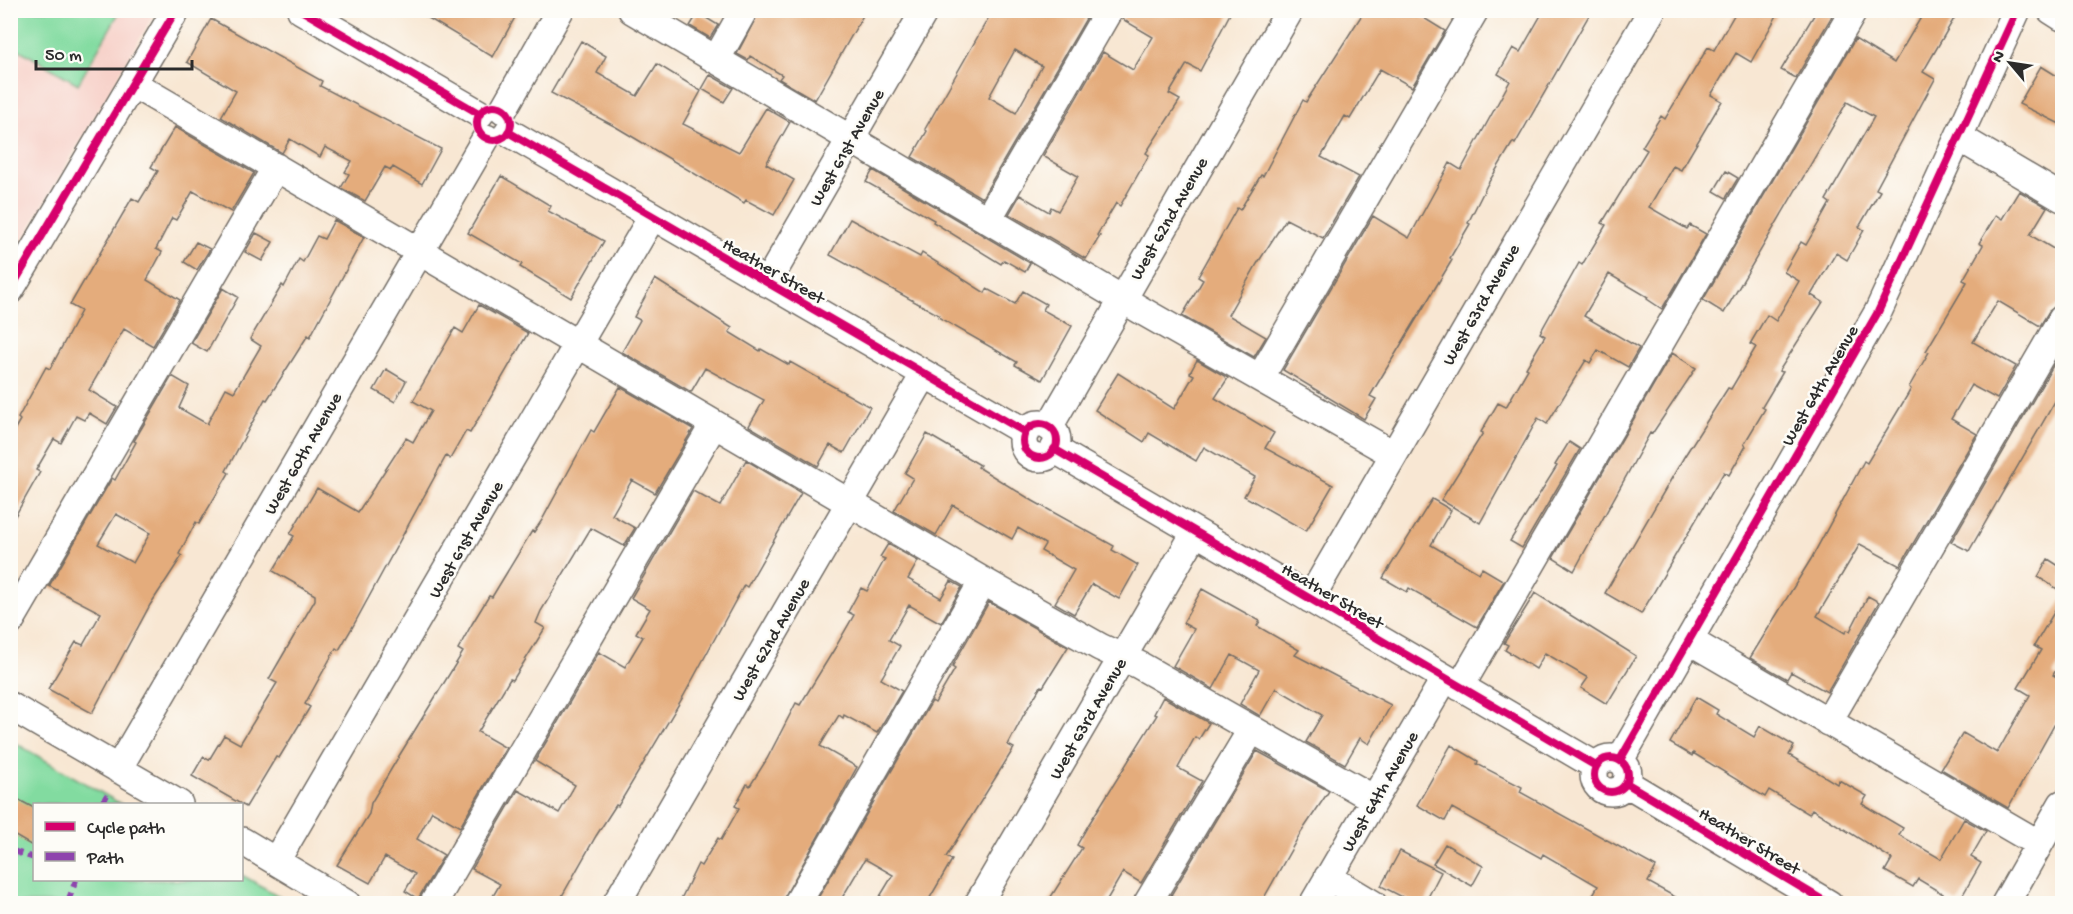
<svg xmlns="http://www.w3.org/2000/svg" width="2073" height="914" font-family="'Gochi Hand',sans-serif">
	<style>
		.built { fill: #f7d1c9 }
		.green { fill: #82dba0; stroke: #568366; stroke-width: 1.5 }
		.building { fill: #e4ac7c; fill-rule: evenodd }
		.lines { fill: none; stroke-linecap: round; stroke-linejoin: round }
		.minor-casing { stroke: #736d66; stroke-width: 30 }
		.minor { stroke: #fff; stroke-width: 27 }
		.quiet { stroke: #8e44ad; stroke-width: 6; stroke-dasharray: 12 6; stroke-linecap: butt }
		.cycleway-casing { stroke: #fdfcf7; stroke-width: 11 }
		.cycleway { stroke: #d6006c; stroke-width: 8 }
		.labels { text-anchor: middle; stroke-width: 5; stroke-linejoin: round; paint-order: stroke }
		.street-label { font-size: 18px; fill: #2b2b2b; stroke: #fdfcf7 }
	</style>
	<rect width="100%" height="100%" fill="#fdfcf7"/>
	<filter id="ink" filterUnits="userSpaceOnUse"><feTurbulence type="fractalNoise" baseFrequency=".0167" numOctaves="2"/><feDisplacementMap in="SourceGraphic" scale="12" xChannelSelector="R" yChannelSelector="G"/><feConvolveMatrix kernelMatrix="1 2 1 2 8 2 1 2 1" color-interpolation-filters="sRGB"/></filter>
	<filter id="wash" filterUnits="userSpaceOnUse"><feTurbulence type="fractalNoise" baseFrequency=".008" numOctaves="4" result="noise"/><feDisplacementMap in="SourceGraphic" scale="24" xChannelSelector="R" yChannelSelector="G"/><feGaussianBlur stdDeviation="1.35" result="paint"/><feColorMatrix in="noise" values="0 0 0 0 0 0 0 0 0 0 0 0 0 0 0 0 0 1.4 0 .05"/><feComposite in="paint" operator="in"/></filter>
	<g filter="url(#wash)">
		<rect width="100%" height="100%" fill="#f8e7d3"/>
		<!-- built -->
		<path class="built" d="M11 11H156L11 260Z"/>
		<!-- green -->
		<path class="green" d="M11 10H120V11L78 84 11 45Z
			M10 740 121 804H34V880H242V875L291 903H11Z"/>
		<g id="blocks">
			<!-- building -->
			<path class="building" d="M415 10H519L493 57Z
				M760 10H866L815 100 779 79 782 75 750 56 748 60 737 54Z
				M993 10H1091L982 198 912 157 927 131 925 129ZM1015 50 1042 66 1016 113 989 97Z
				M1125 10H1232L1200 71 1187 64 1169 94 1180 100 1146 153 1149 155 1120 206 1116 203 1097 235 1100 236 1086 259 1009 214 1020 195 1049 212 1051 207 1058 211 1078 176 1043 156 1103 52 1133 70 1153 37 1122 19Z
				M1365 10H1411L1445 31 1412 87 1380 69 1350 119 1345 116 1321 157 1359 177 1323 238 1286 219 1257 264 1228 315 1266 337 1254 357 1182 316 1203 280 1198 277 1237 208 1240 210 1261 175 1263 176 1303 100 1306 102Z
				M1544 10H1592L1515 144 1513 142 1487 185 1468 223 1470 224 1450 258 1452 260 1370 396 1376 399 1364 419 1283 370 1373 216 1409 238 1450 163 1461 170 1510 81 1498 74 1513 48 1520 52Z
				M1737 10H1780L1751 62 1736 53 1711 95 1722 101 1681 170 1673 166 1649 207 1687 229 1690 225 1706 234 1662 309 1647 299 1648 297 1609 274 1584 316 1639 348 1628 367 1598 350 1590 363 1586 360 1547 424 1538 418 1480 523 1441 500 1483 433 1481 432 1498 403 1506 407 1528 369 1526 368 1545 336 1540 333 1579 263 1582 265 1606 225 1602 223 1647 150 1642 147 1661 116 1665 119 1708 47 1714 50Z
				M1817 10H1823L1832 16 1796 78 1781 70Z
				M1916 10H1959L1923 72 1935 79 1876 189 1880 191 1859 227 1864 230 1847 260 1836 253 1811 295 1823 302 1779 371 1783 372 1762 407 1765 409 1744 444 1746 446 1729 475 1724 472 1641 614 1605 593 1684 457 1728 388 1731 389 1756 347 1750 344 1767 315 1776 321 1799 281 1784 272 1801 242 1806 245 1830 203 1826 200 1874 117 1847 102 1724 313 1703 300 1855 39 1894 63 1923 14Z
				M698 13 718 25 710 38 690 26Z
				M211 19 322 81 320 86 441 149 422 184 393 167 391 170 385 167 365 201 341 188 349 174 345 172 352 161 325 147 320 157 290 139 282 153 221 117 236 91 187 62Z
				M581 41 606 56 597 73 637 96 657 64 701 91 683 124 739 152 766 108 790 122 766 164 794 180 774 215 746 200 744 203 616 127 551 93Z
				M2041 66 2062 79V125L2019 104Z
				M710 75 733 88 724 102 702 89Z
				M175 127 254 173 231 212 193 191 176 220 172 218 156 249 162 252 147 280 180 300 153 346 124 329 89 390 117 407 107 424 89 413 84 420 76 416 61 443 54 439 36 470 40 472 10 525V437L20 420 18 418 46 367 50 369 81 311 70 305 132 198 139 202 158 171 151 167Z
				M873 170 1030 263 1025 272 1004 260 1001 264 933 222 934 220 866 182Z
				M1726 171 1738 178 1726 198 1714 191Z
				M501 176 551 206 548 211 604 241 571 298 520 267 522 264 468 233Z
				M2019 191 2047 207 2030 235 2062 254V303L2049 311 2040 326 1998 301 1973 342 2016 366 1997 399 1971 385 1951 419 1977 434 1900 566 1860 544 1838 581 1817 616 1845 633 1847 630 1850 631 1868 596 1879 602 1827 692 1791 672 1787 679 1750 658 1811 559 1864 461 1867 463 1911 389 1909 387 1929 352 1926 351 1967 282 1963 280 1983 245 1979 243 1996 215 2002 219Z
				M850 219 920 257 922 253 985 293 987 289 1015 304 1023 291 1046 304 1043 310 1072 326 1042 380 1015 365 1017 362 938 317 939 315 830 255Z
				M334 220 364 237 310 337 308 335 267 400 265 399 226 471 229 473 199 524 196 522 179 554 182 556 150 605 92 713 48 689 76 642 83 645 101 613 49 586 112 478 115 480 136 442 134 441 172 376 189 386 179 408 207 424 226 388 234 392 261 346 250 339 282 285 284 287 299 259 303 262 317 236 324 239ZM116 514 150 533 133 563 98 544Z
				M256 233 273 242 262 261 245 252Z
				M196 242 210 249 197 270 184 262Z
				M655 279 732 328 729 332 760 351 761 349 789 365 790 362 870 407 844 453 830 445 818 466 749 426 764 400 705 368 691 392 622 352 640 320 634 317Z
				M223 288 238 297 207 352 191 343Z
				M479 305 528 333 470 433 466 431 450 459 446 456 352 628 339 650 336 648 305 704 310 707 279 758 276 757 246 807 192 776 203 757 209 760 224 735 240 744 277 683 269 679 315 600V595L273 571 294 536 290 534 317 488 358 512 406 438 413 442 431 411 413 401 455 328 463 333Z
				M2062 350V389L1969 551 1951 542Z
				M1672 353 1696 368 1652 434 1650 433 1574 571 1553 558Z
				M1197 360 1228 378 1215 398 1274 433 1265 448 1333 485 1306 531 1244 496 1255 477 1204 447 1196 461 1149 433 1144 442 1095 410 1118 373 1174 409 1194 375 1190 373Z
				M386 369 406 381 395 402 374 390Z
				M620 387 693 429 655 493 632 480 612 515 635 528 624 546 591 528 541 611 536 623 545 628 513 680 510 679 478 732 506 748 460 827 432 811 417 839 444 855 418 899 405 891 415 874 385 857 370 883 337 865 369 814 371 803 399 756 463 652 458 649 472 624 489 596 492 597 532 531 534 532 542 520 591 430 594 432Z
				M927 434 980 465 978 467 1033 501 1114 546 1112 550 1138 565 1119 599 1092 584 1074 614 1055 603 1074 570 1041 551 1045 544 1018 528 1012 539 953 505 936 535 894 511 913 478 905 473Z
				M1569 442 1580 449 1522 548 1510 541 1557 466 1555 465Z
				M746 460 801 493 747 587 744 585 683 697 618 806 616 805 596 836 558 903H489L500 884 472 869 518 790 559 813 575 785 535 761 599 652 625 667 643 637 636 633 650 609 631 598 693 491 720 506Z
				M1432 499 1451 510 1431 545 1479 573 1482 568 1504 581 1477 627 1409 588 1407 592 1383 578Z
				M888 544 918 561 908 579 941 598 951 581 962 587 941 623 909 605 889 640 900 646 881 679 902 691 877 733 844 715 843 718 839 715 820 746 857 767 781 903H679L698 864 701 866 718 838 721 840 739 808 735 806 747 784 750 786 767 759 796 703 800 705 835 648 854 615 848 612 861 588 867 591 885 559 880 557Z
				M2048 559 2062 568V592L2038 577Z
				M1202 589 1260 621 1257 626 1299 650 1295 655 1391 705 1369 744 1360 738 1345 764 1306 742 1322 715 1276 688 1260 716 1240 704 1259 670 1232 655 1213 689 1173 666 1194 629 1183 623Z
				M1535 593 1636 656 1607 704 1581 688 1588 678 1545 653 1536 669 1505 650 1508 645 1504 643Z
				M2062 599V660L2053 675 2062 680V711L2008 808 1941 769 1963 733 1997 753 2030 695 2018 688 2041 650 2034 646Z
				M989 602 1068 647 1043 687 1041 686 1023 716 1008 745 1014 748 946 857 952 860 927 903H876L893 875 865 859 839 903H815L932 701 935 703 955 669 952 667Z
				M1163 697 1209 723 1199 739 1195 737 1178 768 1202 781 1141 883 1123 872 1105 903H1047L1082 848 1077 845 1089 824 1157 715 1154 714Z
				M1696 697 1718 710 1716 714 1754 737 1760 726 1794 746 1789 755 1837 784 1839 780 1867 796 1862 804 1903 828 1899 835 1941 859 1964 819 1986 831 1971 857 1981 863 1958 903 1918 879 1913 887 1885 871 1892 859 1812 809 1809 814 1769 790 1765 797 1693 753 1692 756 1670 743Z
				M1451 745 1478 761 1477 764 1522 787 1520 792 1656 867 1648 882 1686 903H1588L1598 886 1543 854 1541 858 1452 808 1445 821 1417 805Z
				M1257 751 1329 791 1300 834 1261 903H1186L1171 895Z
				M10 795 34 808V847L10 833Z
				M1445 844 1483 866 1472 886 1433 864Z
				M1400 851 1441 872 1425 903H1414L1381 886Z"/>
		</g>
	</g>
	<g filter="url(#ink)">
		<use href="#blocks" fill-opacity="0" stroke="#736d66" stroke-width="1.5"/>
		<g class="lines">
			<!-- minor casing -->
			<g class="minor-casing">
				<path id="minor" d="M301 10 480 114
					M632 10 1144 312 1393 454
					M2051 10 2062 17
					M716 60 744 10
					M133 84 983 581 1100 647 1139 665 1374 799
					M503 110 560 10
					M508 132 1025 432
					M1960 138 2062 198
					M988 219 1109 10
					M767 283 925 10
					M10 290 176 10
					M1260 378 1475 10
					M1023 441a17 17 0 1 1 34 0a17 17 0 1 1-34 0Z
					M1049 427 1290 10
					M1054 449 1596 766
					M1310 599 1652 10
					M10 622 276 167
					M1690 641 2039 844
					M1460 687 1854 10
					M10 706 179 804
					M1828 722 2062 319
					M1594 775a17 17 0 1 1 34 0a17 17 0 1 1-34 0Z
					M1620 760 1878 312 2017 10
					M118 769 486 138
					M1626 783 1829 904
					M242 841 347 904
					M276 861 652 217
					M1328 877 1373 904
					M433 904 714 424
					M616 904 924 375
					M797 904 983 581
					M978 904 1195 533
					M1147 904 1252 729
					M1313 904 1445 678
					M2005 904 2062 804"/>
			</g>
			<!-- minor -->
			<use href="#minor" class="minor"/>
			<!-- quiet -->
			<path class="quiet" d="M102 804 107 795
				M10 850 34 858
				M67 904 76 880"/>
			<!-- cycleway casing -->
			<g class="cycleway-casing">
				<path id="cycleway" d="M301 10 480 114
					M477 123a17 17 0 1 1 34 0a17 17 0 1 1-34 0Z
					M508 132 1025 432
					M10 290 176 10
					M1023 441a17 17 0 1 1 34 0a17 17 0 1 1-34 0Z
					M1054 449 1596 766
					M1594 775a17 17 0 1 1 34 0a17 17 0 1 1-34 0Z
					M1620 760 1878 312 2017 10
					M1626 783 1829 904"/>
			</g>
			<!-- cycleway -->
			<use href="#cycleway" class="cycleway"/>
		</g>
	</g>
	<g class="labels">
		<!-- street labels -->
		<g class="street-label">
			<text transform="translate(846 147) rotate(-60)" y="6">West 61st Avenue</text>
			<text transform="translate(1168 218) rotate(-60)" y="6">West 62nd Avenue</text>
			<text transform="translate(774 270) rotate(30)" y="6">Heather Street</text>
			<text transform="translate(1480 304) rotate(-60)" y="6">West 63rd Avenue</text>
			<text transform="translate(1819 385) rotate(-60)" y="6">West 64th Avenue</text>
			<text transform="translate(302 453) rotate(-60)" y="6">West 60th Avenue</text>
			<text transform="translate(465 539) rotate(-60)" y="6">West 61st Avenue</text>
			<text transform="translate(1333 595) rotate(30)" y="6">Heather Street</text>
			<text transform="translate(770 639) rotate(-60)" y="6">West 62nd Avenue</text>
			<text transform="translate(1087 718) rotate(-60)" y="6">West 63rd Avenue</text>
			<text transform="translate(1379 791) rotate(-60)" y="6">West 64th Avenue</text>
			<text transform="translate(1750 840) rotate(31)" y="6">Heather Street</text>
		</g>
	</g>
	<!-- margin -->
	<rect width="2073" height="914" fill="none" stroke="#fdfcf7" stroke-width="36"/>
	<!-- legend -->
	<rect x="33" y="803" width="210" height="78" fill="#fdfcf7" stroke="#a9a8a5" stroke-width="1.5"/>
	<rect x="45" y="822" width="30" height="9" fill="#d6006c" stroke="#a9a8a5" stroke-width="1.5"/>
	<text x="87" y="833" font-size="18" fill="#2b2b2b">Cycle path</text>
	<rect x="45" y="852" width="30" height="9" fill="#8e44ad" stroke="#a9a8a5" stroke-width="1.5"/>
	<text x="87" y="863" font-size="18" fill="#2b2b2b">Path</text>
	<!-- north arrow -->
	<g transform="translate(2010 63) rotate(299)" stroke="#fdfcf7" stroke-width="4.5" paint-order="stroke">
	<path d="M0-4.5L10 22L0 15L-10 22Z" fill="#2b2b2b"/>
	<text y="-9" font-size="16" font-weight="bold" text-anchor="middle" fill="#2b2b2b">N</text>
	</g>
	<!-- scale -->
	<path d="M36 60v9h156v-9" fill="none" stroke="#2b2b2b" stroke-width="3"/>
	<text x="45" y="60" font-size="18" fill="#2b2b2b" stroke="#fdfcf7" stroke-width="4.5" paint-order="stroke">50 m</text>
</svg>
